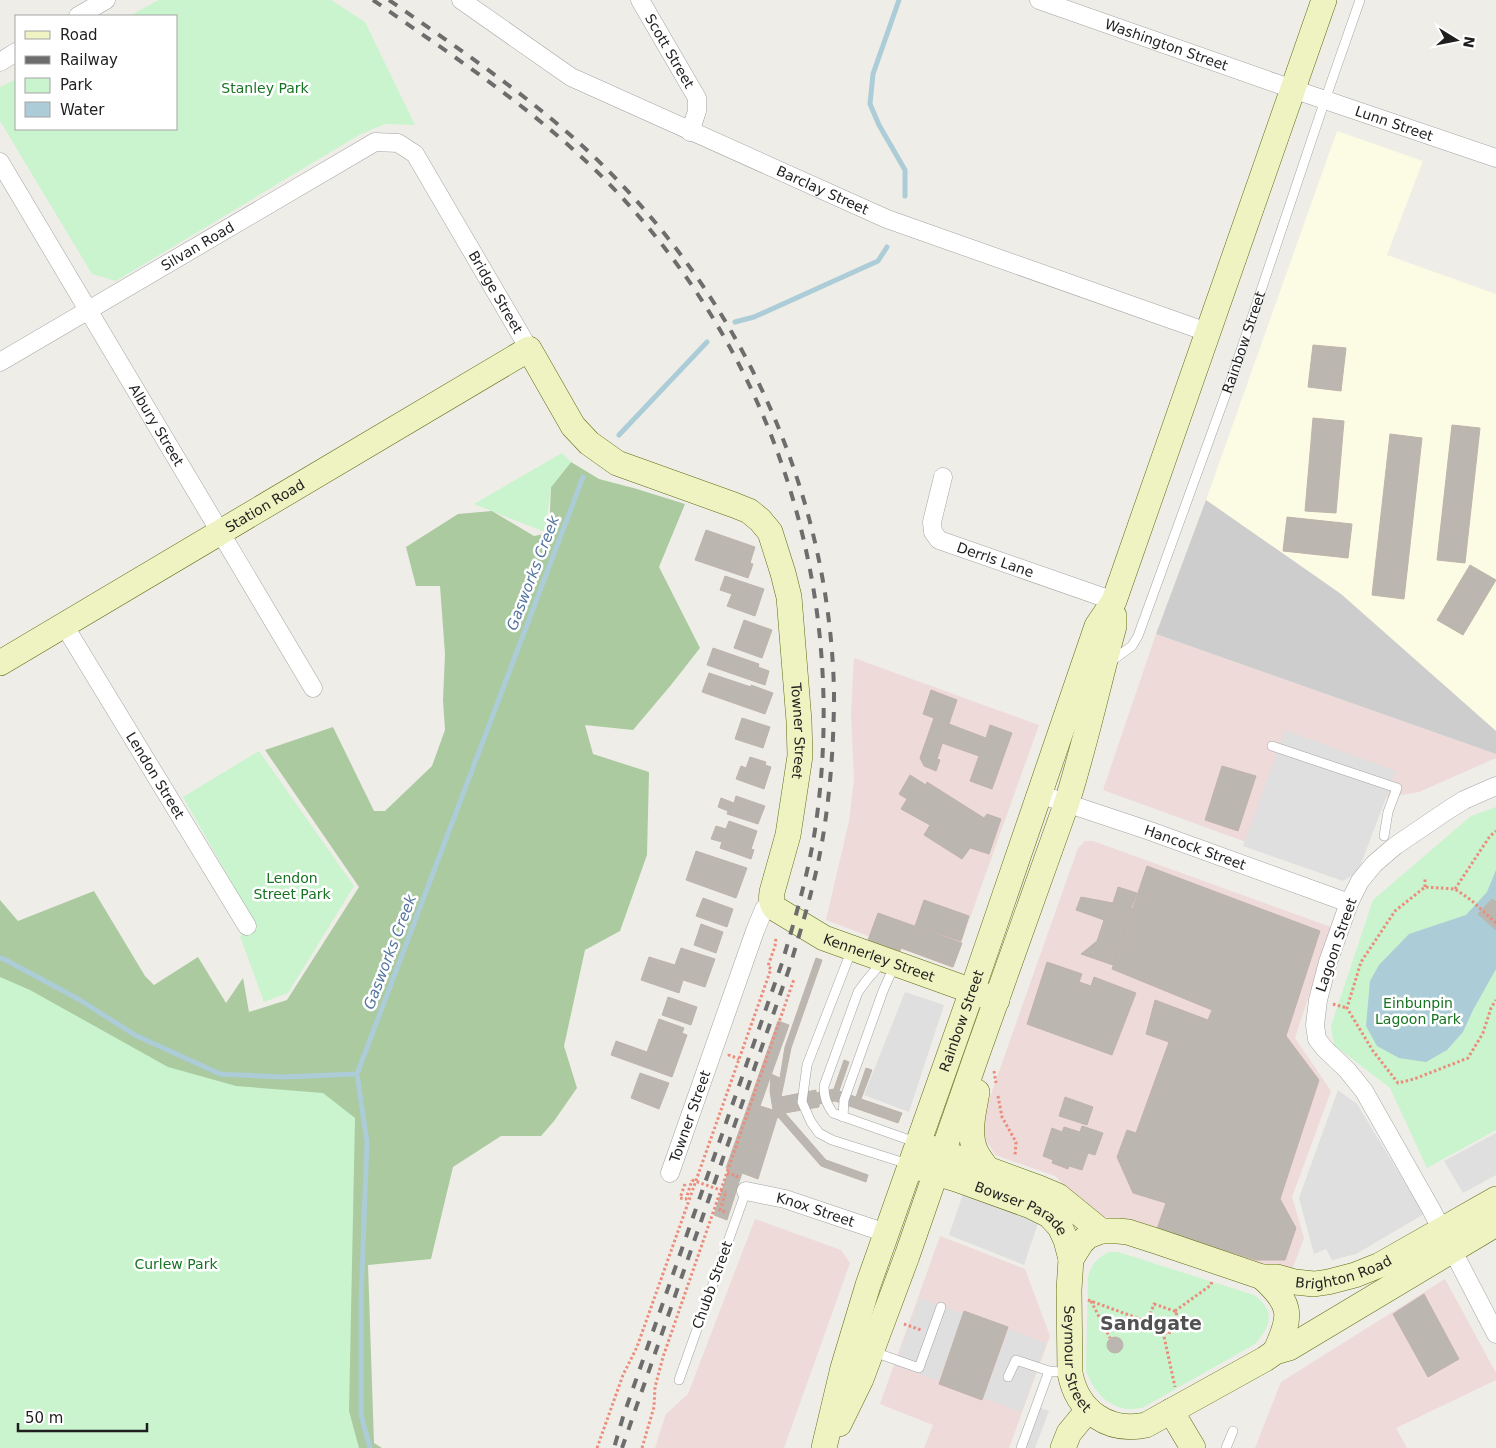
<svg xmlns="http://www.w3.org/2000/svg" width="1496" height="1448" font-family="'DejaVu Sans',sans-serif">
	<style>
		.commercial { fill: #eedad8 }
		.education { fill: #fbfce3 }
		.religious { fill: #cdcdcd }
		.forest { fill: #abcaa0 }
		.park { fill: #c9f4ce }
		.parking { fill: #dfdfdf }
		.water { fill: #acccd8 }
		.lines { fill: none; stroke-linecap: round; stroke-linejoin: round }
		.stream { stroke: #acccd8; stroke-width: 5 }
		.building { fill: #bcb6b0; stroke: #bfb4ab }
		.lane-casing { stroke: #a3a3a3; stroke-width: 10 }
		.street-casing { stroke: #a3a3a3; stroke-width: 19 }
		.secondary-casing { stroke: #5e6c11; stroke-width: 26 }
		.path { stroke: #eb8c7c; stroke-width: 3; stroke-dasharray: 2.5 2.5; stroke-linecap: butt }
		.lane { stroke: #fff; stroke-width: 9 }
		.street { stroke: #fff; stroke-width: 18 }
		.secondary { stroke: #eef3c1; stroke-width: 25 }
		.rail { stroke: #6d6d6d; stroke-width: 4; stroke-dasharray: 10 10; stroke-linecap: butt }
		.path-bridge { stroke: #eb8c7c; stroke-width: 3; stroke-dasharray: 2.5 2.5; stroke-linecap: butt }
		.labels { text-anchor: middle; stroke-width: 5; stroke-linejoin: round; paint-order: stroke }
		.street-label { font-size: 14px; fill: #1f1f1f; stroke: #fff }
		.park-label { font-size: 14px; fill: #187323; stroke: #fff }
		.water-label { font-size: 15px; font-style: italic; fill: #53759e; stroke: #fff }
		.district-label { font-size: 19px; font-weight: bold; fill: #525252; stroke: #fff }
	</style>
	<rect width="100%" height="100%" fill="#efede7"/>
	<!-- commercial -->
	<path class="commercial" d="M1156 634 1496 754V758L1419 792 1383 798 1337 875 1103 790Z
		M854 658 1039 725 952 968 826 920 849 821 854 780 851 714Z
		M1085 841H1093L1331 927 1295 1038 1331 1091 1292 1197 1304 1238 1289 1278 1091 1212 1055 1176 995 1155 979 1128 1078 848Z
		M755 1219 841 1250 850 1263 784 1448H655L666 1414 688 1394Z
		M940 1236 1025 1269 1050 1336 1009 1448H924L933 1425 880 1404Z
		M1445 1279 1496 1373V1380L1396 1428 1407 1448H1255L1281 1382Z"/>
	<!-- education -->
	<path class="education" d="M1337 131 1423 161 1387 255 1496 294V731L1341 594 1206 500Z"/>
	<!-- religious -->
	<path class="religious" d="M1206 500 1341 594 1496 731V754L1156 634Z"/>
	<!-- forest -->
	<path class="forest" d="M571 462 599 479 637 489 685 504 659 567 700 648 671 685 633 730 585 725 593 754 649 772 647 855 620 931 585 950 564 1046 577 1088 554 1121 541 1136H501L453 1167 431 1259 368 1265 374 1443 382 1448H311L0 1055V900L18 921 94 891 145 976 154 985 198 957 226 1003 243 978 249 1012 287 1000 359 887 265 750 333 727 374 811H385L432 766 445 730 443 700 445 654 440 586H416L406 547 458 514 492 511 534 536 549 533 551 487Z"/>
	<!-- park -->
	<path class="park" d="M159 0H331L365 22 415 125 385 124 359 135 116 281 92 274 0 121V87L16 79V129H176V16H129Z
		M562 453 571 462 551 487 545 532 474 504Z
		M259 751 354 886 288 993 264 1002 240 936 257 927 183 797Z
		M1496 807V1130L1427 1168 1390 1088 1334 1045 1331 1026 1373 900 1471 816Z
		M0 977 30 990 168 1067 236 1086 323 1093 355 1118 349 1411 359 1448H0Z
		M1109 1252H1118L1254 1295C1276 1311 1271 1326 1255 1344L1142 1408C1137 1408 1130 1410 1126 1409 1105 1405 1093 1389 1086 1371L1088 1276C1092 1264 1097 1258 1109 1252Z"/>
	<!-- parking -->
	<path class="parking" d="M1285 730 1396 771 1358 872 1343 881 1243 846Z
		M905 992 944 1005 909 1112 864 1095Z
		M1338 1090 1357 1104 1424 1214 1356 1254 1332 1260 1326 1249 1314 1254 1299 1198Z
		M1496 1133V1175L1463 1193 1444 1161Z
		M964 1191 1039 1220 1024 1265 949 1235Z
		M920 1298 964 1314 938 1381 895 1365Z
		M1009 1329 1046 1343 1021 1412 983 1398Z
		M1032 1405 1049 1411 1035 1448H1016Z"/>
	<!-- water -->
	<path class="water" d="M1496 870V969L1473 1010 1463 1032 1447 1050 1426 1062 1399 1058 1377 1046 1366 1026 1370 981 1379 965 1409 934 1466 915 1487 892Z"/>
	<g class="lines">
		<!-- stream -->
		<path class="stream" d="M899 0 873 74 870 104 879 125 905 170V196
			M735 322 754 317 878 261 887 247
			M619 435 707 342
			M0 958 4 959 80 1000 135 1035 220 1074 282 1077 357 1074
			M370 1448 361 1415V1300L367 1142 357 1074 583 477"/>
	</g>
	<!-- building -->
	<path class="building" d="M1313 345 1346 348 1341 391 1308 387Z
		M1313 418 1344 421 1336 513 1305 511Z
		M1452 425 1480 428 1465 563 1437 560Z
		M1390 434 1422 438 1404 599 1372 595Z
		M1287 517 1352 524 1348 558 1283 551Z
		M706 530 755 547 750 563 753 564 748 578 695 560Z
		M1470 565 1496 580 1463 635 1437 620Z
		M725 576 764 589 755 616 727 606 732 594 720 590Z
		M744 620 772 630 762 658 734 648Z
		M713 648 759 664 758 667 769 671 765 685 707 665Z
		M709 673 751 687V685L773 693 765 714 702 692Z
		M931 690 957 700 937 759 940 760 936 771 924 766 920 758 934 718 923 714Z
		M742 718 770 727 763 748 735 739Z
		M949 724 986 738 990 725 1012 733 992 789 970 781 979 756 942 743Z
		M750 757 766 762 765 765 771 767 764 789 736 779 741 766 746 768Z
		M1222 766 1256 776 1238 831 1205 820Z
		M910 775 926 785 927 782 984 818 987 814 1001 819 989 854 970 848 962 859 924 835 930 825 901 809 907 799 899 794Z
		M736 796 765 806 758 824 727 814 728 811 718 807 721 798 734 803Z
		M729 821 757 831 751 849 754 850 751 859 720 848 722 842 711 839 716 826 726 829Z
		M696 851 747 868 736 898 686 880Z
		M1147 866 1320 931 1286 1036 1319 1080 1280 1199 1296 1228 1285 1260H1256L1157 1229 1166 1203 1133 1193 1117 1157 1127 1130 1136 1133 1169 1042 1146 1034 1155 1000 1208 1020 1212 1010 1112 969Z
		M1118 887 1137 893 1131 908 1133 909 1113 965 1081 954 1097 941 1109 905 1113 903Z
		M1081 897 1113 903 1109 905 1104 920 1076 910Z
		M703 898 733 909 727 927 696 916Z
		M1492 899 1496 902V930L1478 914Z
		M924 900 969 916 961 941 915 926Z
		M878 913 962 943 953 967 901 948 900 951 868 940Z
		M701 924 723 932 716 953 694 945Z
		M681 948 715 959 705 987 683 980 679 993 641 980 649 957 675 965Z
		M816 958 822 960 791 1048 781 1097 816 1090V1093L834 1089 844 1060 849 1062 839 1091 856 1097 866 1068 872 1070 861 1099 902 1113 898 1123 835 1101 819 1104V1107L785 1113 826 1160 868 1175 866 1182 821 1166 779 1118 771 1116 773 1110 770 1091 771 1074 780 1078 785 1047Z
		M1047 962 1082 974 1079 982 1091 986 1094 977 1136 993 1112 1055 1027 1024Z
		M668 997 697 1007 691 1025 662 1015Z
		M659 1019 684 1028 682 1033 687 1035 672 1077 611 1055 616 1041 647 1052Z
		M778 1021 789 1025 760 1106 773 1110 771 1116 777 1118 758 1179 742 1173 727 1220 714 1215 729 1169 726 1168Z
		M640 1073 669 1083 659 1109 631 1098Z
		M1065 1097 1093 1107 1087 1125 1059 1116Z
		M1082 1126 1103 1133 1095 1155 1088 1153 1082 1170 1069 1166 1068 1169 1052 1163 1053 1160 1043 1156 1052 1128 1062 1132 1064 1127 1080 1132Z
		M1424 1294 1459 1359 1428 1377 1393 1314Z
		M964 1311 1008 1327 982 1400 939 1384Z
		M1107 1345a8 8 0 1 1 16 0a8 8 0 1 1-16 0Z"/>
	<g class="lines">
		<!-- lane casing -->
		<g class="lane-casing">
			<g id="lane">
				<path id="s1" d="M1110 662 1132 646 1138 636 1232 377 1325 100 1360 0"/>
				<path d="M1272 746 1397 788 1388 812 1384 836"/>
				<path d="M852 949 807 1065 802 1102 811 1122 819 1133 832 1140 908 1164"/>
				<path d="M883 961 866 981 858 992 824 1086C824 1097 826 1103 833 1113L918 1143"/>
				<path d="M843 1117 844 1100 883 991 895 964"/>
				<path d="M874 1352 919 1368 941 1307"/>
				<path d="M1008 1377 1016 1360 1049 1371 1070 1373"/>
				<path d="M679 1380 746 1191"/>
				<path d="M1021 1448 1049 1371"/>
				<path d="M1226 1448 1233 1431"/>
			</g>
		</g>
		<!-- street casing -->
		<g class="street-casing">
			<g id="street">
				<path id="s2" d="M461 0 571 77 887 219 1207 332"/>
				<path id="s3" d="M640 0 697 98V111L690 132"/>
				<path id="s4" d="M1039 0 1278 84 1496 158"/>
				<path d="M78 16 106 0"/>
				<path d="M0 62 16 52"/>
				<path id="s5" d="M0 162 313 688"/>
				<path id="s6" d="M0 362 375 142 398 143 415 154 529 349"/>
				<path id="s7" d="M943 477 932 522 933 532 939 540 1114 601"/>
				<path id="s8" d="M64 625 247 926"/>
				<path d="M1496 786 1464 800 1448 810 1395 846 1374 864 1360 881 1349 903 1328 962 1318 1000 1315 1025 1317 1039 1324 1048 1347 1070 1364 1091 1431 1209 1496 1334"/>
				<path id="s9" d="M1039 794 1150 831 1349 903"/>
				<path id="s10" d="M670 1173 755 931 764 909 771 901"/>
				<path id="s11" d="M746 1191 785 1199 886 1233"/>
			</g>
		</g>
		<!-- secondary casing -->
		<g class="secondary-casing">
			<g id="secondary">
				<path id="s12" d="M0 663 529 349 573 426 589 443 617 463 734 505 749 511 760 520 770 532 783 573 789 597 799 721 800 756 788 835 772 892C771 899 771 904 776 909L824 938 997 1000"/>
				<path d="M977 1092C974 1111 967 1133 976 1152 979 1158 984 1164 987 1169"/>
				<path d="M928 1147 1039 1188 1058 1196 1101 1231"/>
				<path id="s13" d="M920 1168 956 1179 1031 1206 1049 1215 1060 1227 1066 1240 1071 1259 1069 1290 1070 1373C1077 1411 1108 1433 1146 1425L1265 1359 1275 1352 1289 1348 1496 1224"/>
				<path id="s14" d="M1071 1259 1081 1243 1088 1236 1101 1231H1118L1128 1232 1156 1241 1262 1277H1277L1295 1282 1314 1284 1328 1282 1355 1275 1380 1265 1410 1248 1496 1199"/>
				<path d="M1262 1277C1293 1305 1292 1316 1275 1352"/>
				<path d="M1171 1411 1193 1448"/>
				<path d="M839 1424 861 1379 907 1256 976 1057 1067 802C1085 745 1098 685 1114 626V616"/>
				<path id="s15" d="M824 1448 843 1368 868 1285 972 991 1097 626 1114 601 1324 0"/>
				<path d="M1063 1448 1069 1433 1088 1410"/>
			</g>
		</g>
		<!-- path -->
		<path class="path" d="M1425 887V877
			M1455 889 1490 836 1496 831
			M1496 923 1471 900 1455 889 1425 887 1395 911 1361 962 1347 1008 1373 1051 1398 1083 1414 1079 1468 1058 1483 1033 1491 1008 1496 1000
			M1333 1004 1347 1008
			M729 1054V1055L739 1059
			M994 1071 996 1083
			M998 1096 1002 1117 1016 1142 1015 1156
			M727 1173 737 1176 736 1178
			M685 1184 680 1198 686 1199 692 1180
			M725 1212 720 1210 726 1192
			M1088 1300 1148 1322
			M1091 1301 1110 1338
			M1154 1304 1177 1312 1169 1334 1146 1326Z
			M1175 1311 1211 1285 1212 1280
			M904 1324 921 1330
			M1163 1332 1175 1387
			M597 1448 623 1375 637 1347 771 969 768 966 775 946 776 938
			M642 1448 654 1407 655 1387 663 1357 794 979"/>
		<!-- lane -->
		<use href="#lane" class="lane"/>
		<!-- street -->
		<use href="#street" class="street"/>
		<!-- secondary -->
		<use href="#secondary" class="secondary"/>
		<!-- rail -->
		<path class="rail" d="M373 0C457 59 545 116 616 191 778 363 850 596 815 830 808 875 795 919 782 963L623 1417 614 1448
			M389 0C470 57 554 112 622 185 751 321 830 504 834 692 834 738 831 784 824 830 817 877 803 923 789 969L622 1448"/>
		<!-- path-bridge -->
		<path class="path-bridge" d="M692 1180 726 1192"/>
	</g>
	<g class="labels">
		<!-- street labels -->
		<g class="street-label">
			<text dy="5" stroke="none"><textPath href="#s4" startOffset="135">Washington Street</textPath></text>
			<text dy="5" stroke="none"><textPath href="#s3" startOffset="59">Scott Street</textPath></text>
			<text dy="5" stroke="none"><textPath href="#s4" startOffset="376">Lunn Street</textPath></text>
			<text dy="5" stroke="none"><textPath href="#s2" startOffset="410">Barclay Street</textPath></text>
			<text dy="5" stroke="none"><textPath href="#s6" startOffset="229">Silvan Road</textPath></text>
			<text dy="5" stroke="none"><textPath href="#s6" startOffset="638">Bridge Street</textPath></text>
			<text dy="5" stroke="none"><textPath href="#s1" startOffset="351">Rainbow Street</textPath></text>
			<text dy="5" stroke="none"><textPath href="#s5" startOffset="306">Albury Street</textPath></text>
			<text dy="5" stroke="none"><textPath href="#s12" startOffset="308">Station Road</textPath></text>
			<text dy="5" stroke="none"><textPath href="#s7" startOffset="126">Derrls Lane</textPath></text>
			<text dy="5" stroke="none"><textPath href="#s12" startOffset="1134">Towner Street</textPath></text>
			<text dy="5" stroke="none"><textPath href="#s8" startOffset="176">Lendon Street</textPath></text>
			<text dy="5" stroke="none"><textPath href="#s9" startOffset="165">Hancock Street</textPath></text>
			<text transform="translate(1336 945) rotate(-71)" y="5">Lagoon Street</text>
			<text dy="5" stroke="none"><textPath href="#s12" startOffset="1431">Kennerley Street</textPath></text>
			<text dy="5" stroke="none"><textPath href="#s15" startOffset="449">Rainbow Street</textPath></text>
			<text dy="5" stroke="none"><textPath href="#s10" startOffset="60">Towner Street</textPath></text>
			<text dy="5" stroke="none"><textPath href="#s11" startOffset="72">Knox Street</textPath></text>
			<text dy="5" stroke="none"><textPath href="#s13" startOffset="110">Bowser Parade</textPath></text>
			<text dy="5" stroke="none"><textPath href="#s14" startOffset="295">Brighton Road</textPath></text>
			<text transform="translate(712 1285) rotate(-70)" y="5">Chubb Street</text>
			<text dy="5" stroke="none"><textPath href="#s13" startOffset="289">Seymour Street</textPath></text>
		</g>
		<!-- park labels -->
		<g class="park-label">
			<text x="265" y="93">Stanley Park</text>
			<text x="292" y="883">Lendon<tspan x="292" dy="16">Street Park</tspan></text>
			<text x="1418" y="1008">Einbunpin<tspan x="1418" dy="16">Lagoon Park</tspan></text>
			<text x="176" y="1269">Curlew Park</text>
		</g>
		<!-- water labels -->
		<g class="water-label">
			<text transform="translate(533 573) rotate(-69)" y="5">Gasworks Creek</text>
			<text transform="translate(390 952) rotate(-69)" y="5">Gasworks Creek</text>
		</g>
		<!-- district labels -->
		<g class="district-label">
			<text x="1151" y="1330">Sandgate</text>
		</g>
	</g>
	<!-- legend -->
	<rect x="15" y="15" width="162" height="115" fill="#ffffff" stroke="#a5a5a5"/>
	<rect x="25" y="31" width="25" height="8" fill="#eef3c1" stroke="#a5a5a5"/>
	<text x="60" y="40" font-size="15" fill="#1f1f1f">Road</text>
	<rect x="25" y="56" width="25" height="8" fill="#6d6d6d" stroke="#a5a5a5"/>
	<text x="60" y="65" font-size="15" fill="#1f1f1f">Railway</text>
	<rect x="25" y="78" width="25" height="15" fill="#c9f4ce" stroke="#a5a5a5"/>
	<text x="60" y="90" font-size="15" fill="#1f1f1f">Park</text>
	<rect x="25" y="102" width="25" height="15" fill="#acccd8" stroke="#a5a5a5"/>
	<text x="60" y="115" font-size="15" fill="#1f1f1f">Water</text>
	<!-- north arrow -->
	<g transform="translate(1456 40) rotate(100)" stroke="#ffffff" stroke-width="4" paint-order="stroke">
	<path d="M0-4L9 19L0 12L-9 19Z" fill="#1f1f1f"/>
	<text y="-8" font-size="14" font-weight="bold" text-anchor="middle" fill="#1f1f1f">N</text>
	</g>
	<!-- scale -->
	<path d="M18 1423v8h129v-8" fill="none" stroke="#1f1f1f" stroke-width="2.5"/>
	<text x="25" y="1423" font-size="15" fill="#1f1f1f" stroke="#ffffff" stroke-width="4" paint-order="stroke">50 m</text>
</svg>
